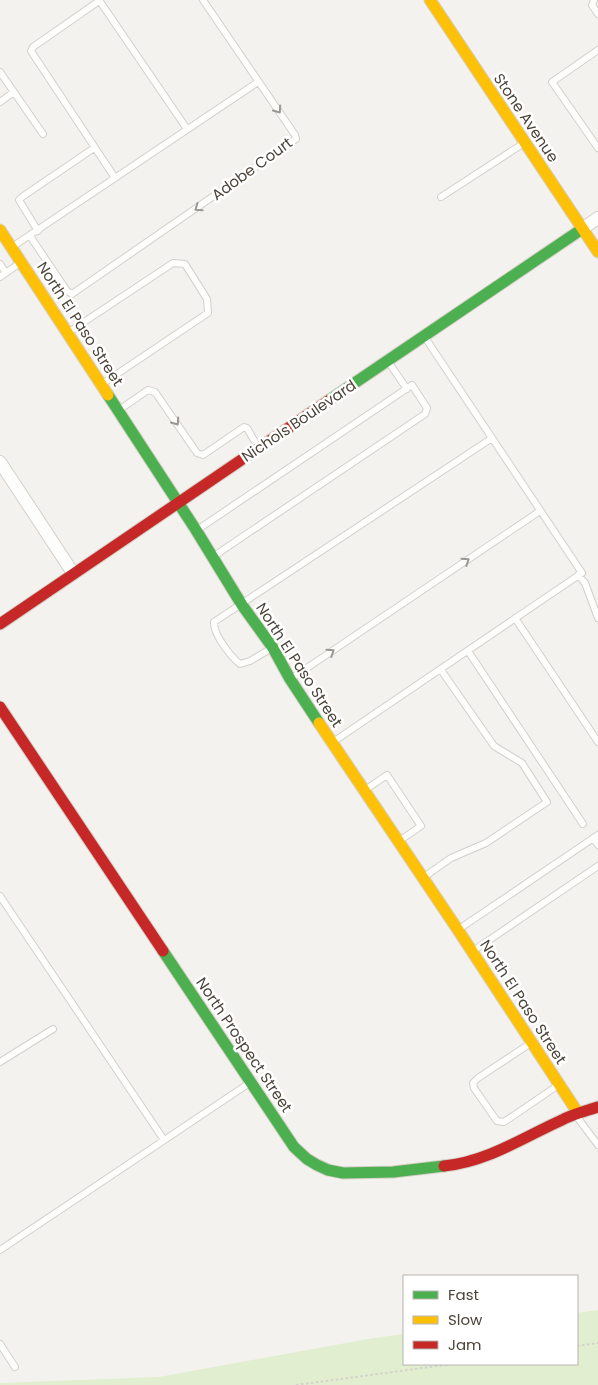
<svg xmlns="http://www.w3.org/2000/svg" width="598" height="1385" font-family="Poppins,sans-serif">
	<style>
		.green { fill: #e1eecf }
		.lines { fill: none; stroke-linecap: round; stroke-linejoin: round }
		.lane-casing { stroke: #d2d0cb; stroke-width: 8 }
		.street-casing { stroke: #d2d0cb; stroke-width: 14 }
		.fast-casing { stroke: #d3cfc5; stroke-width: 13 }
		.slow-casing { stroke: #d3cfc5; stroke-width: 13 }
		.jam-casing { stroke: #d3cfc5; stroke-width: 13 }
		.path { stroke: #d3d2cc; stroke-width: 2; stroke-dasharray: 2.5 2.5; stroke-linecap: butt }
		.lane { stroke: #fdfdfc; stroke-width: 6 }
		.street { stroke: #fdfdfc; stroke-width: 12 }
		.fast { stroke: #4caf50; stroke-width: 11 }
		.slow { stroke: #ffc107; stroke-width: 11 }
		.jam { stroke: #c62828; stroke-width: 11 }
		.oneway { stroke: #9b9791 }
		.labels { text-anchor: middle; stroke-width: 5; stroke-linejoin: round; paint-order: stroke }
		.street-label { font-size: 15px; fill: #4b4439; stroke: #fff }
	</style>
	<rect width="100%" height="100%" fill="#f4f2ee"/>
	<!-- green -->
	<path class="green" d="M598 1310V1385H0V1383L159 1377 368 1339 404 1334V1364H577V1313Z"/>
	<g class="lines">
		<!-- lane casing -->
		<g class="lane-casing">
			<path id="lane" d="M99 0 187 129
				M594 0 592 5 598 14
				M99 1 33 47 31 51 115 178
				M598 50 552 82 598 148
				M0 72 43 134
				M0 102 14 92
				M441 197 524 143
				M38 231 19 200 22 197 94 148
				M30 236 67 291 72 294 296 139 295 135 203 0
				M12 247 258 82
				M0 264 6 273
				M0 277 20 263
				M69 332 173 263 185 264 207 299 208 313 102 384
				M389 363 407 389
				M119 410 148 390 155 392 197 453 203 455 244 427 247 428 258 447
				M197 530 412 385 427 408 425 414 214 556
				M578 575 585 583 598 618
				M515 618 598 742
				M272 648 250 661 240 664C231 657 213 634 214 622L492 438
				M468 651 583 824
				M292 678 540 511
				M333 742 582 573 424 336
				M365 790 387 775 421 826 399 841
				M593 838 598 845
				M424 877 451 858 486 843 547 802 522 763 494 746 441 670
				M0 896 164 1140
				M459 929 598 835
				M473 951 598 866
				M531 1043 478 1078 473 1083 474 1088 497 1121 504 1122 557 1086
				M0 1062 53 1029
				M577 1117 598 1145
				M0 1250 251 1082
				M0 1344 15 1367"/>
		</g>
		<!-- street casing -->
		<g class="street-casing">
			<path id="street" d="M582 229 598 218
				M0 462 73 573"/>
		</g>
		<!-- fast casing -->
		<g class="fast-casing">
			<path id="fast" d="M108 395 196 530 242 605 273 648 290 679 319 723
				M328 401 582 229
				M163 951 294 1147 307 1159 317 1165 328 1170 343 1173 393 1172 444 1166"/>
		</g>
		<!-- slow casing -->
		<g class="slow-casing">
			<path id="slow" d="M430 0 598 252
				M0 230 108 395
				M319 723 458 930 578 1113"/>
		</g>
		<!-- jam casing -->
		<g class="jam-casing">
			<path id="jam" d="M0 624 328 401
				M0 707 163 951
				M444 1166C487 1162 524 1137 562 1120 573 1114 586 1111 598 1107"/>
		</g>
		<!-- path -->
		<path class="path" d="M577 1346 598 1343
			M296 1385 452 1364"/>
		<!-- lane -->
		<use href="#lane" class="lane"/>
		<!-- street -->
		<use href="#street" class="street"/>
		<!-- fast -->
		<use href="#fast" class="fast"/>
		<!-- slow -->
		<use href="#slow" class="slow"/>
		<!-- jam -->
		<use href="#jam" class="jam"/>
	</g>
	<!-- one-way arrows -->
	<defs><path id="oneway-chevron" d="M-2-3.5L2.5 0L-2 3.5" fill="none" stroke-width="1.6" stroke-linecap="round" stroke-linejoin="round" transform="scale(1.25)"/></defs>
	<g class="oneway">
		<use href="#oneway-chevron" transform="translate(278 110) rotate(55)"/>
		<use href="#oneway-chevron" transform="translate(198 208) rotate(145)"/>
		<use href="#oneway-chevron" transform="translate(176 422) rotate(55)"/>
		<use href="#oneway-chevron" transform="translate(466 561) rotate(-34)"/>
		<use href="#oneway-chevron" transform="translate(331 652) rotate(-34)"/>
	</g>
	<g class="labels">
		<!-- street labels -->
		<g class="street-label">
			<text transform="translate(526 118) rotate(56)" y="5">Stone Avenue</text>
			<text transform="translate(252 169) rotate(-36)" y="5">Adobe Court</text>
			<text transform="translate(80 324) rotate(57)" y="5">North El Paso Street</text>
			<text transform="translate(299 421) rotate(-34)" y="5">Nichols Boulevard</text>
			<text transform="translate(299 665) rotate(57)" y="5">North El Paso Street</text>
			<text transform="translate(523 1002) rotate(57)" y="5">North El Paso Street</text>
			<text transform="translate(244 1045) rotate(56)" y="5">North Prospect Street</text>
		</g>
	</g>
	<!-- legend -->
	<rect x="403" y="1275" width="175" height="90" fill="#ffffff" stroke="#b7b4b0"/>
	<rect x="413" y="1291" width="25" height="8" fill="#4caf50" stroke="#b7b4b0"/>
	<text x="448" y="1300" font-size="15" fill="#4b4439">Fast</text>
	<rect x="413" y="1316" width="25" height="8" fill="#ffc107" stroke="#b7b4b0"/>
	<text x="448" y="1325" font-size="15" fill="#4b4439">Slow</text>
	<rect x="413" y="1341" width="25" height="8" fill="#c62828" stroke="#b7b4b0"/>
	<text x="448" y="1350" font-size="15" fill="#4b4439">Jam</text>
</svg>
